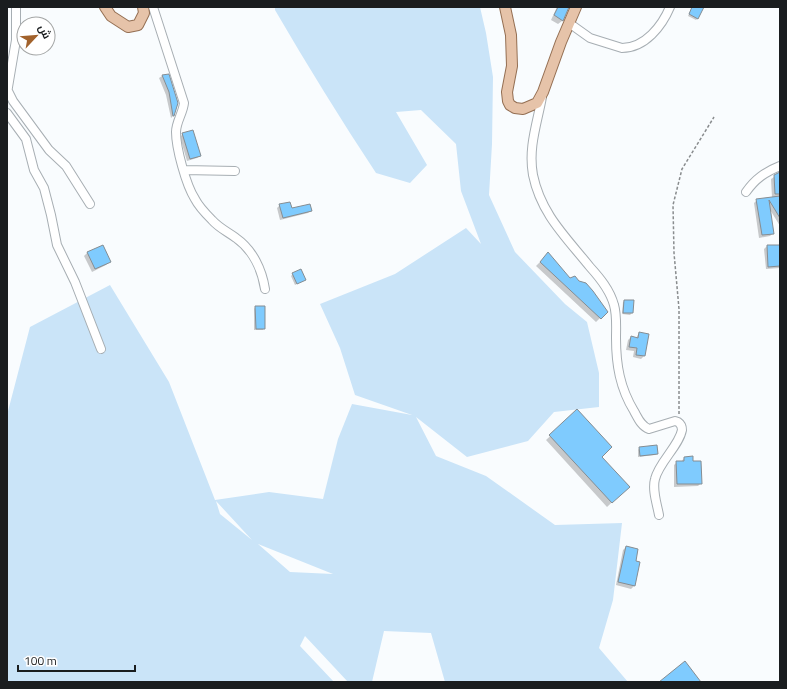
<svg xmlns="http://www.w3.org/2000/svg" width="787" height="689" font-family="'Titillium Web',Cairo,sans-serif">
	<style>
		.green { fill: #cae4f8; fill-rule: evenodd }
		.shadow { fill: #0003 }
		.building { fill: #7fcbfe; stroke: #868d92 }
		.lines { fill: none; stroke-linecap: round; stroke-linejoin: round }
		.minor-casing { stroke: #a7aeb3; stroke-width: 10 }
		.major-casing { stroke: #946f53; stroke-width: 12 }
		.path { stroke: #898c8e; stroke-width: 1.5; stroke-dasharray: 3 2; stroke-linecap: butt }
		.minor { stroke: #fff; stroke-width: 8 }
		.major { stroke: #e6c3a9; stroke-width: 10 }
	</style>
	<rect width="100%" height="100%" fill="#f9fcfe"/>
	<!-- green -->
	<path class="green" d="M275 7H480L486 33 493 77 492 144 489 195 515 252 565 304 587 322 599 373V407L554 412 528 441 467 457 416 417 436 456 486 476 555 525 622 523 613 600 599 648 628 682H445L431 633 384 631 372 682H348L305 636 300 646 334 682H7V415L30 327 110 285 169 382 215 500 269 492 323 499 338 439 352 404 412 415 355 395 340 348 320 304 395 274 466 228 481 244 461 191 456 144 421 110 396 112 427 165 410 183 376 173C341 120 307 65 275 10ZM216 501 252 540 220 514ZM258 544 333 574 290 572Z"/>
	<!-- shadow -->
	<path class="shadow" d="M557 7H568L562 21 558 24 551 20Z
		M692 7H697L698 18 696 20 688 16Z
		M168 75 174 115 171 118 166 95 159 78 162 76Z
		M183 134 200 156 197 158 187 161 180 137Z
		M780 173V226L769 208 773 233 770 236 759 238 754 203 757 200 772 198 771 179Z
		M280 205 291 210H311L308 213 280 220 277 208Z
		M102 246 109 262 106 265 92 272 84 256 87 253Z
		M767 246H780V268L766 269 764 249Z
		M544 258 606 312 596 322 536 266Z
		M293 274 305 280 295 285 291 276Z
		M625 301 632 313 630 315 622 314 623 302Z
		M255 307 264 328 263 330H254V309Z
		M639 333 644 356 641 359 633 357 634 351 626 350 628 340 631 337 636 338Z
		M577 411 601 457 628 487 607 507 546 440Z
		M639 448 657 454 655 455 638 457V450Z
		M684 458 692 462 701 483 698 486 674 487V465L677 462H681Z
		M626 547 635 561 634 586 631 589 616 585 623 550Z"/>
	<!-- building -->
	<path class="building" d="M558 7H569L563 21 554 15Z
		M692 7H704L698 19 689 14Z
		M169 74 178 103 174 116H173L169 92 162 75Z
		M193 130 201 156 190 159 182 133Z
		M780 172V194H775L774 175Z
		M780 196V218L769 200 774 234 762 235 756 199Z
		M290 202 292 208 310 204 312 211 283 218 279 204Z
		M103 245 111 262 95 269 87 252Z
		M767 245H780V266L768 267Z
		M548 252 570 278 575 276 579 281 586 283 593 291 608 312 601 319 540 262Z
		M301 269 306 280 297 284 292 273Z
		M624 300H634L633 313H623Z
		M255 306H265V329H256Z
		M639 332 649 334 645 356 636 355 637 348 629 347 631 336 638 338Z
		M577 409 612 447 602 457 630 487 612 503 549 435Z
		M657 445 658 454 640 456 639 447Z
		M693 456V461H701L702 484H677L676 461H684V457Z
		M626 546 638 549 636 561 640 562 635 586 618 582Z
		M685 661 701 682H659Z"/>
	<g class="lines">
		<!-- minor casing -->
		<g class="minor-casing">
			<path id="minor" d="M153 7 184 103C183 113 176 122 176 132 176 148 186 185 195 199 199 207 206 214 212 220 219 228 228 232 236 238 253 250 262 270 265 289
				M569 23 590 38 622 48C645 48 662 26 670 7
				M8 91 13 101 49 150 66 166 90 204
				M7 93 16 40V7
				M542 97C537 124 528 148 533 175 541 214 566 237 590 267 600 278 610 290 614 305 617 315 616 328 616 338 616 365 620 388 634 411 638 418 641 426 649 429L675 421 678 422C681 424 682 427 682 430 679 446 659 462 655 479 652 490 657 504 659 515
				M7 113 26 139 34 170 44 188 51 215 57 245 75 282 101 349
				M184 170 235 171
				M746 192C755 179 765 172 780 166"/>
		</g>
		<!-- major casing -->
		<g class="major-casing">
			<path id="major" d="M105 7 111 16 128 27 138 25 144 13 143 7
				M505 7 511 35 512 66 507 92 508 101 510 105 515 108 523 109 537 103 543 92 561 42 576 7"/>
		</g>
		<!-- path -->
		<path class="path" d="M679 414V309L674 253 673 205 682 169 714 117"/>
		<!-- minor -->
		<use href="#minor" class="minor"/>
		<!-- major -->
		<use href="#major" class="major"/>
	</g>
	<!-- border -->
	<rect width="787" height="689" fill="none" stroke="#1a1d1f" stroke-width="16"/>
	<!-- north arrow -->
	<g transform="translate(36 36) rotate(64)"><circle r="19" fill="#ffffff" stroke="#a3a5a5"/>
	<path d="M0-3L7 15L0 10L-7 15Z" fill="#a2622c"/>
	<text y="-6" font-size="11" font-weight="bold" text-anchor="middle" fill="#1a1d1f">ش</text>
	</g>
	<!-- scale -->
	<path d="M18 665v6h117v-6" fill="none" stroke="#1a1d1f" stroke-width="2"/>
	<text x="24" y="665" font-size="12" fill="#1a1d1f" stroke="#ffffff" stroke-width="3" paint-order="stroke">100 m</text>
</svg>
